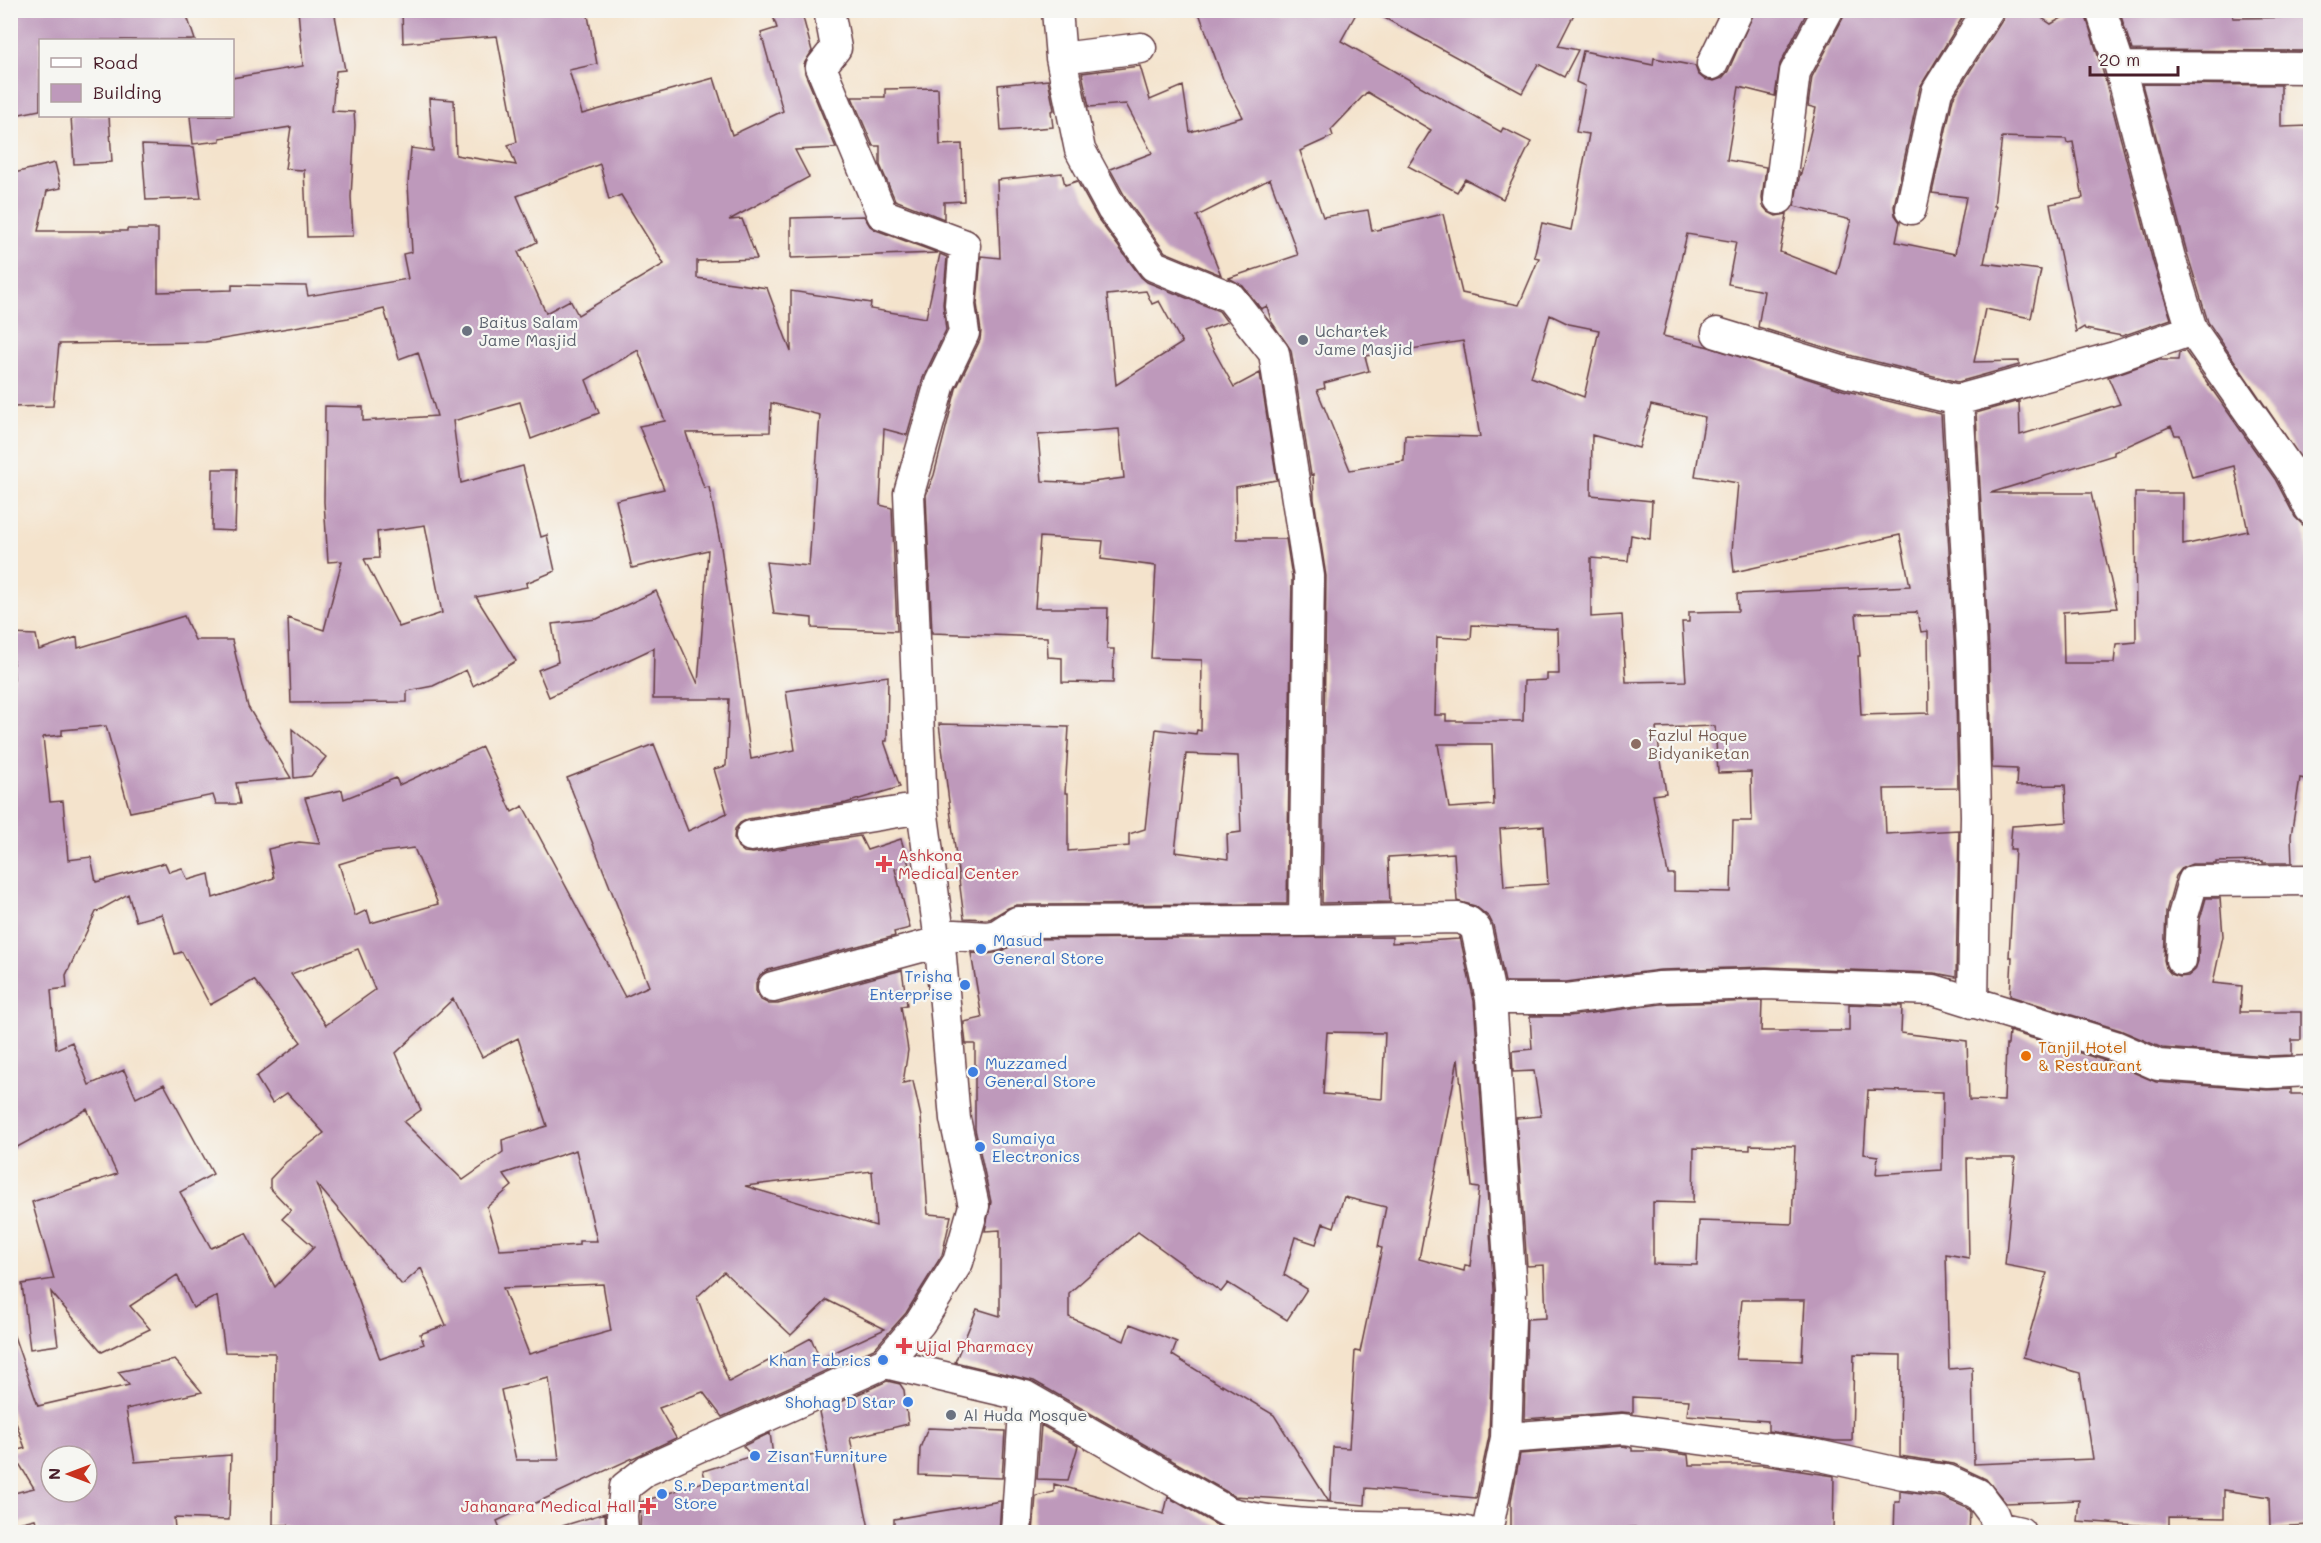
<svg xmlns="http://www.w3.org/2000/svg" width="2321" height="1543" font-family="Mali,sans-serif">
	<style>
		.building { fill: #be99bb; fill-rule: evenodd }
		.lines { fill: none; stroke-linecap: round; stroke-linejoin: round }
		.street-casing { stroke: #643c43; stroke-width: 33 }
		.street { stroke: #fff; stroke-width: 30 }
		.worship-dot { fill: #6b7280; stroke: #f6f6f2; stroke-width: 2 }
		.education-dot { fill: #8d6e63; stroke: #f6f6f2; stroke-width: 2 }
		.health-dot { fill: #e0444e; stroke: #f6f6f2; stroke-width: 2 }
		.shop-dot { fill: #3f7fe0; stroke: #f6f6f2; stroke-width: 2 }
		.food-dot { fill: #e8710a; stroke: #f6f6f2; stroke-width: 2 }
		.labels { text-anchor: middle; stroke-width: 4.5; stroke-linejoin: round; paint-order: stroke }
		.worship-label { font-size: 16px; fill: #5b616d; stroke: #f6f6f2; text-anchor: start }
		.education-label { font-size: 16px; fill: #785e54; stroke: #f6f6f2; text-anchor: start }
		.health-label { font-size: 16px; fill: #be3a42; stroke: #f6f6f2; text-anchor: start }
		.shop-label { font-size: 16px; fill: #366cbe; stroke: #f6f6f2; text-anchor: start }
		.food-label { font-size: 16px; fill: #c56008; stroke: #f6f6f2; text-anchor: start }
	</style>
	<rect width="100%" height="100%" fill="#f6f6f2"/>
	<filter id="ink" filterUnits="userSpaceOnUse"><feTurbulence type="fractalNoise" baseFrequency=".0167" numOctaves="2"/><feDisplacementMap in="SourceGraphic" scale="12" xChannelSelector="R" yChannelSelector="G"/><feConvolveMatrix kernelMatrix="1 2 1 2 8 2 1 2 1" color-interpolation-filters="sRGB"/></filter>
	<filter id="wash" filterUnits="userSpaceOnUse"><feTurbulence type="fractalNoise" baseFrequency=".008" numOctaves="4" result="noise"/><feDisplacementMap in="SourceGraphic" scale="24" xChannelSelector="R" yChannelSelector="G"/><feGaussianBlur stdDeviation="1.35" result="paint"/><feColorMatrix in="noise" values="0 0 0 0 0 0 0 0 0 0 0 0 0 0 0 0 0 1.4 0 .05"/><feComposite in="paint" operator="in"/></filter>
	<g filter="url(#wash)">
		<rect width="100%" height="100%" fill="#f4e3cc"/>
		<g id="blocks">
			<!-- building -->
			<path class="building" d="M21 10H185L195 40H40V110L10 116V15Z
				M298 10H334L345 70 336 71 332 111 354 112 355 125 351 197 353 236 307 237 304 170 285 169 291 127 220 138V141L193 144 190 116H232V78L303 66Z
				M402 10H587L597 64 569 70 582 114 714 78 732 135 783 111 761 33 777 28 771 10H801L812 51 804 64 805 73 836 148 795 150 809 177 729 220 742 219 757 259 697 261V278L767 288 791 352V291L871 303 870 309 926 318 940 254 947 257 943 304 946 330 923 378 907 435 884 429 880 505 892 508 897 631 812 628V618L774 614 766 562 809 566 820 415 771 403 770 432 686 433 704 488 709 487 721 547 751 759 795 750 786 691 888 676 887 741H884L900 787 846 803 748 819 740 823 735 829 734 838 738 847 744 852 753 853 860 836 867 850 901 839 909 865 895 869 910 928 894 932 895 936 768 970 760 975 756 983V991L761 1000 769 1004H778L902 970 907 1005 901 1006 908 1050 903 1083 913 1081 921 1117 928 1214 951 1216 942 1255 906 1313 874 1349 722 1417 703 1392 659 1408 676 1438 497 1521 502 1533H287L288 1525H273L275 1353 225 1352 217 1296 193 1308 177 1275 130 1306 150 1329 102 1352 51 1292 58 1345 30 1349 22 1284 54 1279 32 1202 117 1174 87 1109 10 1151V681L14 680 11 634 36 635 39 650 77 637 78 648 184 616 195 640H232L248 707 291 778 236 783 240 804H216L213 795 130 812 106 726 62 730V735L43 737 50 802 63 801 68 860 91 857 96 882 165 863 169 872 182 868 188 880 209 874 213 898 274 878 268 849 299 842 320 844 305 798 342 790 344 799 396 778 399 785 482 747 512 812 523 806 625 997 649 986 567 778 654 744 688 831 727 813 714 769 726 766 729 699H653L654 648 549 697 538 670 558 662 552 624 597 619 656 591 698 684 708 550 632 568 616 500 664 489 639 426 665 421 638 350 586 380 599 413 531 439 520 402 453 421 461 483 523 466 541 537 547 535 555 571 526 583 527 587 476 597 516 661 473 686 466 670 433 686 407 691V702L291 703 288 618 324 630 342 561 328 562 324 502 325 406 363 407V421L437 416 418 352 399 359 384 309 348 318 205 342 59 344 53 406 10 407V367H14L10 313V220H18L10 186V174L55 163 61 188 47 191 38 231H127V229H158V292L232 290V285L306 286 308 296 408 279 403 254 412 252 408 184 411 148 433 151 429 98 454 100 456 155 516 165 508 145 517 142 497 36 403 43ZM600 164 609 200 621 195 664 264 578 315 570 300 546 313 518 252 537 242 517 196ZM425 525 442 613 399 627 364 559 379 558 377 532ZM414 848 438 904 371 923 367 910 355 916 339 864 375 853ZM128 894 136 921 162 914 175 954 182 952 210 1005 254 980 301 1042 256 1077 272 1103 287 1093 324 1133 286 1162 270 1179V1188L291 1210 282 1219 314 1247 275 1287 246 1233 211 1248 180 1192 213 1174 164 1084 136 1098 124 1070 89 1085 72 1042 56 1049 51 990 67 988 66 975 96 912ZM358 949 375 990 326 1025 291 974ZM453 999 482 1057 518 1038 547 1126 502 1140 503 1152 463 1180 404 1122 421 1110 396 1053ZM576 1150 597 1241H579V1245L500 1250 487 1207 512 1186 503 1174ZM872 1171 876 1226 745 1186ZM316 1183 402 1285 421 1268 446 1325 420 1334 424 1344 380 1359ZM724 1272 791 1335 827 1300 885 1329 820 1359 811 1338 729 1382 697 1297ZM603 1284 611 1331 529 1354 503 1288ZM549 1378 559 1460H516L501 1390Z
				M1198 10H1358L1341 41 1501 132 1503 128 1531 142 1503 199 1465 179 1457 192 1408 166 1431 130 1367 92 1331 130 1333 136 1300 151 1323 217 1368 210 1372 231 1443 214 1462 293 1519 305 1539 258 1534 257 1542 223 1571 230 1589 134 1576 132 1585 86 1576 82 1583 51 1653 65 1654 58 1695 66 1698 74 1704 79 1714 81 1722 78 1728 71 1755 10H1808L1780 64 1775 96 1739 87 1727 160 1766 167 1762 197 1763 206 1768 212 1776 216 1787 214 1780 252 1837 274 1851 220 1794 206 1800 173 1801 174 1816 108 1808 106 1812 77 1843 18 1845 10H1967L1920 87 1894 206 1895 215 1900 222 1896 242 1955 254 1966 197 1932 193 1953 98 2003 19 2005 10H2030L2051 24 2076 10H2084L2103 72 2153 262 2171 319 2122 336 2085 329 2084 327 2076 332 2050 204 2083 198 2073 142 2067 143 2066 139 2002 137 1994 206H1996L1984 263 2041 270 2031 318 1985 309 1974 362 2019 361V365L1958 382 1853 356 1758 327 1764 291 1728 284 1736 242 1687 234 1663 336 1709 347 1843 390 1941 414 1955 654 1958 788 1884 789 1886 834 1959 830 1956 977 1935 973 1766 967 1660 970 1566 982H1505L1493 925 1489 917 1475 906 1457 901 1454 853 1388 857 1390 902 1322 903 1326 576 1314 499 1313 474 1311 475 1291 350 1271 321 1267 306 1261 309 1243 286 1229 278 1298 255 1270 179 1197 216 1221 275 1165 252 1127 200 1110 169 1152 153 1126 104 1089 107 1082 73 1140 66 1150 100 1183 86 1190 132 1243 117 1223 79ZM1550 315 1569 324 1599 330 1584 397 1531 377ZM1463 341 1480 437 1405 435 1404 461 1350 470 1317 390 1325 388 1324 383 1369 371 1365 356ZM1651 405 1705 417 1695 476 1738 483 1732 551 1734 572 1900 535 1910 586 1737 594 1738 611 1689 612V622H1682L1686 681 1626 682 1622 615 1591 617V558L1628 561 1631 535 1650 539 1652 501 1591 495 1592 435 1639 448ZM1917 612 1921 632 1928 631 1929 713 1861 715 1858 656H1860L1856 614ZM1472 625 1558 629 1559 674H1547V680L1524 681 1523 721H1446V715H1435L1437 637 1471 639ZM1715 726 1718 773 1751 772 1752 821H1733L1731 892 1674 891V874H1668L1653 795 1666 793 1656 728ZM1438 744H1492L1494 805 1449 808ZM1544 826 1548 884 1504 887 1500 829Z
				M1370 10H1576L1558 46 1578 50 1564 77 1538 64 1522 93Z
				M2119 10H2232L2233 18 2307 17 2309 51 2132 50Z
				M1048 80 1054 110 1051 111 1053 127 1001 131 998 85Z
				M2142 84 2281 85V127L2310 126V472L2208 322 2187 253Z
				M938 88 940 145 962 144 964 201 944 202V219L895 200 880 165V146H873L852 97H885V89Z
				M71 116H109L112 162 74 164Z
				M142 145 194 147 201 198 146 200Z
				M1062 173 1065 185 1077 181 1098 219 1141 277 1147 282 1219 311 1227 322 1203 331 1234 387 1260 373 1277 480 1236 487 1237 539H1286L1292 577 1287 904 1017 905 1008 908 990 919 964 918 939 724 1069 727 1065 793H1068V851L1129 846V834L1145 829 1156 729 1196 734 1197 730 1201 731 1202 660 1151 658 1156 566 1101 559 1103 541 1040 537 1035 608H1108L1107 649H1114L1113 683 1062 682V658L1048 657 1047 637 932 633 926 495 934 475 956 389 980 340 981 331 977 304 981 256 1000 258 997 180ZM1146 291 1152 304 1159 301 1182 343 1116 385 1107 295ZM1119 429 1124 478 1084 483 1042 481 1038 435ZM1186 754 1238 756 1241 832 1227 834 1228 859 1175 852Z
				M864 216 870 226 876 230 938 253 791 258V218Z
				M2185 351 2275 479 2295 517 2304 526 2310 579V780L2300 778 2291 836 2292 863H2263V861L2216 862V864H2192L2182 868 2176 876 2166 912 2164 960 2166 968 2171 974 2180 977 2188 976 2195 970 2198 961 2200 919 2206 898H2220L2223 936 2213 983 2242 986 2240 1012H2301V1040H2292V1055L2268 1056 2162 1048 2120 1030 2010 996 2012 957H2009L2015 849H2010L2012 826 2067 822 2065 785 2016 786 2017 769 1992 768 1989 652 1976 413 2019 401 2020 435 2120 404 2108 377 2158 360H2178L2179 353ZM2171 426 2175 435H2180L2192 477 2234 466 2248 531 2183 545V493H2135L2136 642 2116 644 2114 663H2064L2063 612 2117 608 2091 493H1990L2114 455V452Z
				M213 469H237L235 531 212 530Z
				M292 729 326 757 311 776 294 778Z
				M1392 937V943L1459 939 1460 937 1474 1001 1494 1290 1489 1436 1476 1498 1366 1488 1365 1505 1330 1502 1333 1447 1349 1448 1355 1351 1360 1352 1382 1248 1378 1247 1386 1207 1344 1197 1334 1227 1323 1223 1316 1244 1295 1237 1284 1275 1307 1289 1287 1320 1228 1283 1221 1292 1138 1232 1069 1293V1317L1124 1341 1130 1324 1177 1342 1172 1355 1222 1386V1384L1274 1415 1329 1502 1234 1496 1034 1381 955 1362 977 1309 1000 1316V1230L985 1231 991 1202 975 1129V1044H966L964 1026V1022L982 1018 971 953 987 954 1001 952 1022 939ZM1327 1032 1385 1033 1382 1099 1323 1094ZM1458 1059 1472 1187 1479 1188 1470 1266 1465 1265 1464 1271 1419 1259Z
				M1762 1001 1761 1031H1849V1004L1902 1006 1901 1033 1967 1041 1969 1100 2004 1101 2006 1045H2008L2009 1031 2109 1062 2156 1082 2267 1090 2291 1089V1094H2309L2310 1525 2270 1527 2269 1497 2224 1490V1518L2169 1517V1527L2077 1521 2079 1500 2006 1503 1986 1479 1954 1464 1900 1456 1901 1355 1854 1354 1852 1441H1835L1768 1431V1421L1687 1415 1689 1400 1633 1397V1413L1622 1412 1524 1419 1527 1319 1546 1318 1544 1265 1527 1266 1516 1118 1541 1116 1534 1071 1513 1072 1512 1051 1532 1049 1530 1016H1569L1661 1004ZM1868 1090 1943 1092 1942 1170 1876 1174 1878 1156 1864 1154ZM1750 1145 1795 1146 1792 1224 1699 1221 1697 1265 1653 1264V1202L1693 1203 1694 1148 1750 1150ZM1967 1158H2015L2005 1265 2047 1273 2023 1357 2080 1373 2093 1459 1974 1464 1972 1367 1949 1369 1946 1254 1969 1258ZM1742 1300H1805L1802 1361 1736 1359Z
				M14 1336 38 1406 129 1385 118 1372 175 1360 202 1392 126 1409 135 1462 231 1455 229 1520 174 1518 175 1528 92 1533H40L35 1519 10 1525V1494L34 1488 12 1452 25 1448 10 1406V1337ZM51 1456H87V1492H51Z
				M887 1381 900 1384 904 1390 908 1424 850 1438 870 1533H640L641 1502 706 1481 703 1471 752 1456 743 1446 770 1433 774 1464 828 1452 819 1412Z
				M1041 1425 1078 1446 1068 1480 1037 1479Z
				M928 1428 1005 1431 1002 1478 919 1475 920 1448Z
				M1623 1446 1632 1448V1451H1657L1688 1455 1689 1465H1762L1834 1476 1833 1533H1635V1527L1562 1533H1511V1501L1520 1454Z
				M1054 1484 1164 1514 1168 1497 1220 1527 1240 1533H1033L1036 1496 1054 1492Z
				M1900 1491 1942 1497 1967 1508 1970 1512 1969 1533H1894L1895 1502H1900Z
				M1001 1501 999 1533 894 1531V1519Z
				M605 1513 606 1533H560L559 1527Z"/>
		</g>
	</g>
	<g filter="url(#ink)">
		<use href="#blocks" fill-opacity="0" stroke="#643c43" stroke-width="1.5"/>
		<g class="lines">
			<!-- street casing -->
			<g class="street-casing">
				<path id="street" d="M1057 10 1061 58 1080 150 1112 209 1154 266 1230 297 1274 353 1309 576 1304 921 1458 918 1469 922 1476 929 1491 999 1511 1290 1506 1438 1487 1532
					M2101 10 2120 67 2170 258 2192 330 2290 470 2310 509
					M1061 58 1141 48
					M1712 64 1738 10
					M2120 67 2310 68
					M1779 199 1795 72 1828 10
					M1911 209 1937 91 1988 10
					M1717 333 1848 373 1958 400 2115 357 2192 330
					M1958 400 1972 653 1976 816 1973 1003
					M751 836 922 808
					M939 934 988 937 997 935 1017 922 1304 921
					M2181 960 2183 916 2193 881 2310 880
					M773 987 939 942
					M1491 999H1567L1660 987 1766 984 1934 990 2115 1046 2158 1065 2268 1073 2310 1071
					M885 1363 1025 1396 1228 1512C1289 1528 1350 1525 1412 1527 1430 1527 1449 1530 1467 1532
					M1506 1438 1623 1429 1812 1454 1903 1474 1947 1480 1978 1494 1993 1514 1998 1527 2020 1532
					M623 1532 622 1516 625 1487 647 1470 885 1363 920 1323 958 1262 974 1206 955 1119 939 934 922 808 909 493 940 383 964 333 960 305 965 245 882 214 821 67 836 48 829 10
					M1016 1532 1025 1396"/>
			</g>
			<!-- street -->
			<use href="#street" class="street"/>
		</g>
	</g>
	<!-- markers -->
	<g class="worship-dot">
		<circle cx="467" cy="331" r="6"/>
		<circle cx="1303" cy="340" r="6"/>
		<circle cx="951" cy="1415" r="6"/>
	</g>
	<circle class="education-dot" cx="1636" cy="744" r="6"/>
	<g class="health-dot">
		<path d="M881 855h6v6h6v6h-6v6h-6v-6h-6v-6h6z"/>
		<path d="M901 1337h6v6h6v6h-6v6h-6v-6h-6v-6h6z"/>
		<path d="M645 1497h6v6h6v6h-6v6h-6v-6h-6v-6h6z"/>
	</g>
	<g class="shop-dot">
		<circle cx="981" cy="949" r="6"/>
		<circle cx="965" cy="985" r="6"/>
		<circle cx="973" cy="1072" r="6"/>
		<circle cx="980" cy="1147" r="6"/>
		<circle cx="883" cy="1360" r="6"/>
		<circle cx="908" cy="1402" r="6"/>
		<circle cx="755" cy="1456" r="6"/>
		<circle cx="662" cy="1494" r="6"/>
	</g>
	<circle class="food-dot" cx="2026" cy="1056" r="6"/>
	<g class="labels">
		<!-- worship labels -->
		<g class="worship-label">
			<text x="479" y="328">Baitus Salam<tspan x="479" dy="18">Jame Masjid</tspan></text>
			<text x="1315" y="337">Uchartek<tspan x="1315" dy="18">Jame Masjid</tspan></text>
			<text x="963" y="1421">Al Huda Mosque</text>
		</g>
		<!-- education labels -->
		<g class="education-label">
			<text x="1648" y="741">Fazlul Hoque<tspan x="1648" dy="18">Bidyaniketan</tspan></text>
		</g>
		<!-- health labels -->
		<g class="health-label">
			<text x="898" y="861">Ashkona<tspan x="898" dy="18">Medical Center</tspan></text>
			<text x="916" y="1352">Ujjal Pharmacy</text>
			<text x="636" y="1512" text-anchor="end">Jahanara Medical Hall</text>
		</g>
		<!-- shop labels -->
		<g class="shop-label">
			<text x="993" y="946">Masud<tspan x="993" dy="18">General Store</tspan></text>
			<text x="953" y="982" text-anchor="end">Trisha<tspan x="953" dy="18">Enterprise</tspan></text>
			<text x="985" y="1069">Muzzamed<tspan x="985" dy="18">General Store</tspan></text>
			<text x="992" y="1144">Sumaiya<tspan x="992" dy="18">Electronics</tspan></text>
			<text x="871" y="1366" text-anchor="end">Khan Fabrics</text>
			<text x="896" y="1408" text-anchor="end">Shohag D Star</text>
			<text x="767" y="1462">Zisan Furniture</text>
			<text x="674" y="1491">S.r Departmental<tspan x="674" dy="18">Store</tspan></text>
		</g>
		<!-- food labels -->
		<g class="food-label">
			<text x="2038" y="1053">Tanjil Hotel<tspan x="2038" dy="18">&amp; Restaurant</tspan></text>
		</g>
	</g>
	<!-- margin -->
	<rect width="2321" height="1543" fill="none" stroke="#f6f6f2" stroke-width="36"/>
	<!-- legend -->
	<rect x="39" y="39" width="195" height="78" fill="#f6f6f2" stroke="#b1a0a2" stroke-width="1.5"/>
	<rect x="51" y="58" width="30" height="9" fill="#ffffff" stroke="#b1a0a2" stroke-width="1.5"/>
	<text x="93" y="69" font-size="18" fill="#4a1f2b">Road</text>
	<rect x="51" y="84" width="30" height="18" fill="#be99bb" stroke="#b1a0a2" stroke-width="1.5"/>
	<text x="93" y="99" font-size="18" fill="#4a1f2b">Building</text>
	<!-- north arrow -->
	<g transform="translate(69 1474) rotate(270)"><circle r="28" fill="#f6f6f2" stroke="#b1a0a2" stroke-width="1.5"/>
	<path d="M0-4.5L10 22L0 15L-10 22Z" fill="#c8321e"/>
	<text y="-9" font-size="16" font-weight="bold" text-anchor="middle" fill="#4a1f2b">N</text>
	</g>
	<!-- scale -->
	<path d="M2090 66v9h88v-9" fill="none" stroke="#4a1f2b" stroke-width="3"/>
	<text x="2099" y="66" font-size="18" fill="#4a1f2b" stroke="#f6f6f2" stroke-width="4.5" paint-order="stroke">20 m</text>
</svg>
